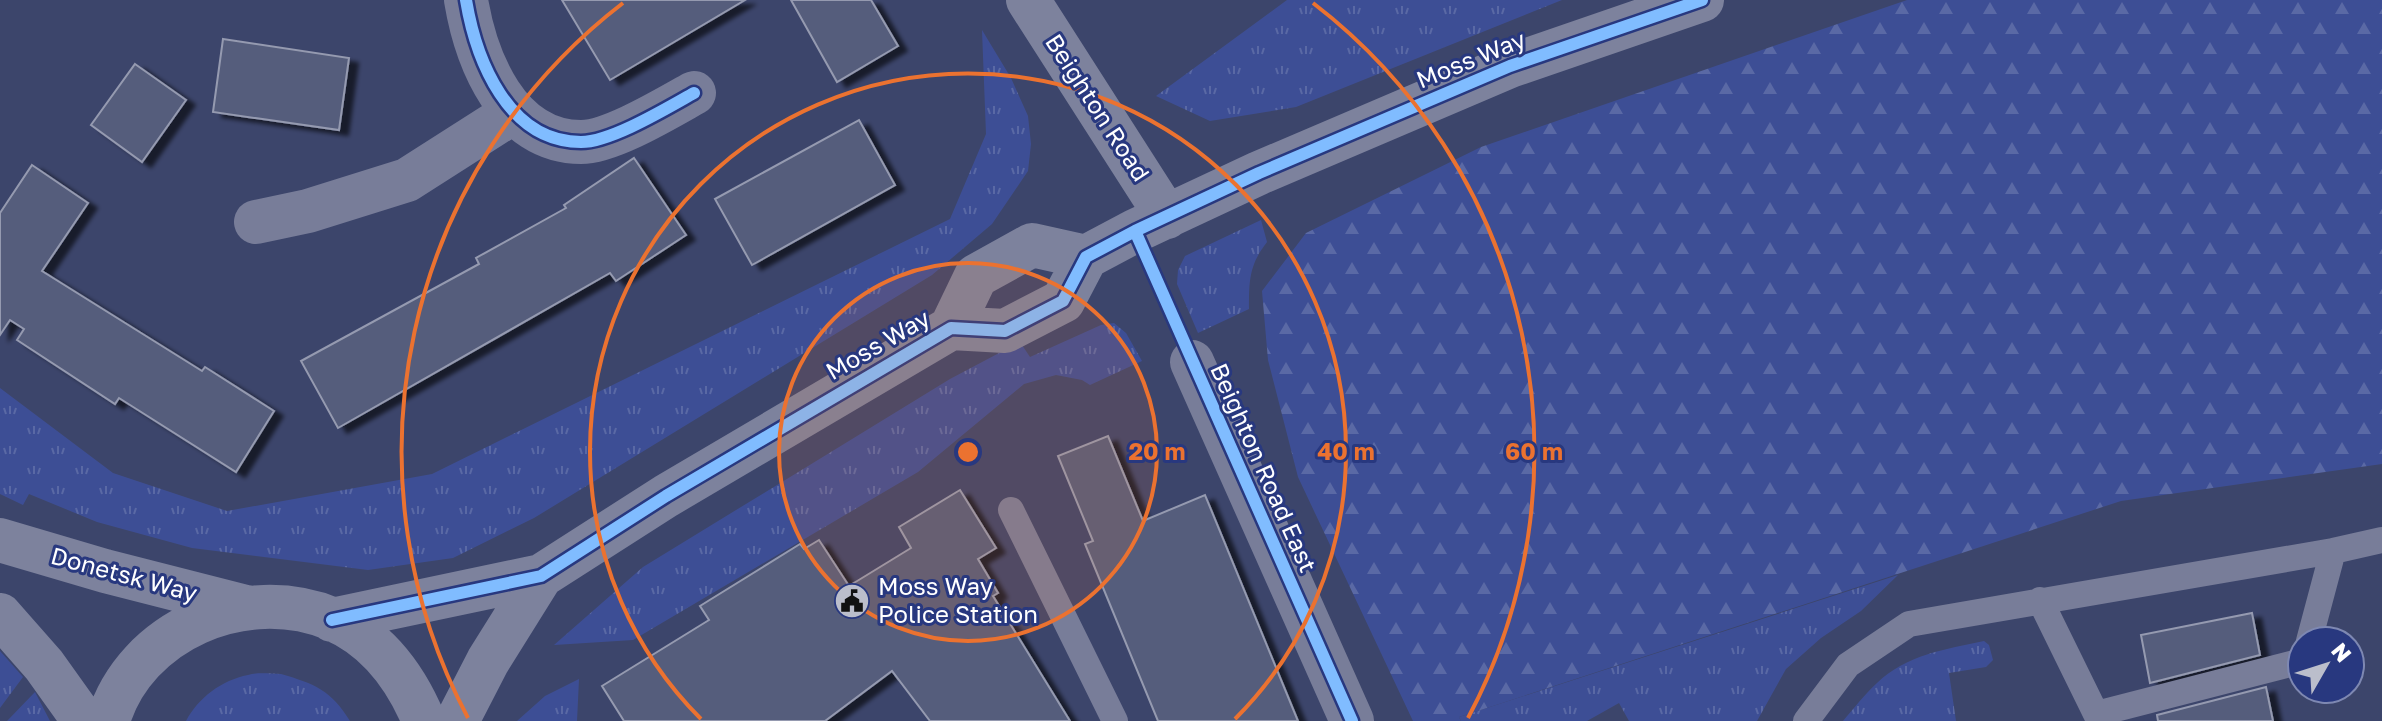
<svg xmlns="http://www.w3.org/2000/svg" width="2382" height="721" font-family="'Golos Text',sans-serif">
	<style>
		.grass { fill: url(#grass-tufts) }
		.forest { fill: url(#forest-firs) }
		.building { fill: #555d7b; stroke: #959ab0; stroke-width: 2; filter: url(#shadow) }
		.lines { fill: none; stroke-linecap: round; stroke-linejoin: round }
		.lane { stroke: #787d99; stroke-width: 26 }
		.street { stroke: #787d99; stroke-width: 44 }
		.secondary { stroke: #7d829d; stroke-width: 44 }
		.cycleway-casing { stroke: #28387f; stroke-width: 17 }
		.cycleway { stroke: #80bcff; stroke-width: 12 }
		.ring { fill: none; stroke: #eb7230; stroke-width: 4 }
		.labels { text-anchor: middle; stroke-width: 6; stroke-linejoin: round; paint-order: stroke }
		.street-label { font-size: 24px; fill: #fff; stroke: #28387f }
		.poi-label { font-size: 24px; fill: #fff; stroke: #28387f; text-anchor: start }
		.centre { fill: #eb7230; stroke: #28387f; stroke-width: 4 }
		.ring-label { font-size: 24px; text-anchor: middle; font-weight: bold; fill: #eb7230; stroke: #28387f; stroke-width: 6; stroke-linejoin: round; paint-order: stroke }
	</style>
	<defs>
		<pattern id="grass-tufts" width="24" height="20" patternUnits="userSpaceOnUse" patternTransform="scale(2)"><rect width="24" height="20" fill="#3d4e95"/><path d="M3 7l-1-3M5 7V3M7 7l1-3M15 17l-1-3M17 17v-4M19 17l1-3" fill="none" stroke="#5a69a5"/></pattern>
		<pattern id="forest-firs" width="22" height="20" patternUnits="userSpaceOnUse" patternTransform="scale(2)"><rect width="22" height="20" fill="#3d4e95"/><path d="M5 1l3.5 6h-7zM16 11l3.5 6h-7z" fill="#5a69a5"/></pattern>
		<filter id="shadow"><feDropShadow dx="9" dy="5" stdDeviation="2" flood-color="#0009"/></filter>
	</defs>
	<rect width="100%" height="100%" fill="#3c456b"/>
	<!-- grass -->
	<path class="grass" d="M1287 0H1562L1296 107 1210 121 1156 96Z
		M982 30 1011 78 1028 116 1031 144 1028 171 992 224 932 275 534 518 453 558 368 570 192 548 97 522 29 494 23 505 0 494V388L113 473 227 511 432 474 950 219 986 134Z
		M1261 220 1267 242C1249 265 1249 281 1249 309L1198 333 1177 284 1178 270 1185 256Z
		M1114 323 1126 333 1142 361 1090 385 1082 380 1056 375 1024 384 918 472 633 640 554 645 643 567 950 379 1020 342 1030 357 1101 325Z
		M1898 575 1861 611 1821 638 1786 669 1757 721H1629L1619 703 1587 721H1461L1459 717Z
		M1984 641 1989 645 1993 660 1986 667 1949 673 1956 721H1843C1854 708 1865 694 1877 683 1906 655 1946 649 1984 641Z
		M0 651 23 677 0 708Z
		M281 674C315 684 331 690 350 721H186C198 698 222 680 248 675 258 672 271 674 281 674Z
		M579 679 577 721H517L545 696Z
		M35 692 50 721H7L8 720Z"/>
	<!-- forest -->
	<path class="forest" d="M1907 0H2382V464L2121 501 1459 717 1461 721H1413L1298 477 1268 360 1262 291 1306 233 1481 147Z"/>
	<!-- building -->
	<path class="building" d="M562 0H745L610 80Z
		M791 0H871L898 46 837 82Z
		M223 39 349 58 339 130 213 112Z
		M135 64 186 100 142 162 91 125Z
		M859 120 895 185 752 265 715 199Z
		M634 158 686 235 616 281 610 273 338 428 301 361 479 264 476 258 566 208 564 205Z
		M32 165 88 203 42 271 202 371 205 367 274 411 236 472 119 398 115 404 17 340 24 329 10 320 0 335V213Z
		M1108 436 1143 521 1205 495 1298 721H1158L1085 544 1093 541 1058 456Z
		M960 490 996 548 978 559 998 593 993 596 1070 721H930L892 671 825 721H624L602 686 709 620 700 606 800 544 804 549 819 540 849 586 911 548 899 527Z
		M2252 613 2260 655 2150 683 2141 635Z
		M2266 687 2273 721H2158L2157 715Z"/>
	<g class="lines">
		<!-- lane -->
		<path class="lane" d="M1011 510 1115 721
			M2040 600 2096 714 2302 661
			M2309 641 2333 551
			M1806 721 1848 665 1909 624 2333 551 2382 540"/>
		<!-- street -->
		<path class="street" d="M466 0C476 60 508 142 581 142 611 142 667 108 694 93
			M256 222 308 211 407 180 512 113
			M1192 362 1352 721"/>
		<!-- secondary -->
		<path class="secondary" d="M1028 0 1167 217
			M951 328 976 276 1032 245 1086 257
			M0 540 105 571 246 607
			M0 615 44 665 84 721
			M332 620 541 576 666 496 951 328 1005 331 1063 301 1086 257 1135 231 1259 173 1510 66 1702 0
			M108 721C135 630 245 583 332 619 377 638 406 678 424 721
			M457 721 488 661 541 576"/>
		<!-- cycleway casing -->
		<g class="cycleway-casing">
			<path id="cycleway" d="M466 0C476 60 508 142 581 142 611 142 667 108 694 93
				M1135 231 1352 721
				M332 620 541 576 666 496 951 328 1005 331 1063 301 1086 257 1135 231 1259 173 1510 66 1702 0"/>
		</g>
		<!-- cycleway -->
		<use href="#cycleway" class="cycleway"/>
	</g>
	<!-- distance rings -->
	<circle cx="968" cy="452" r="189" fill="#eb7230" fill-opacity=".12"/>
	<g class="ring">
		<circle cx="968" cy="452" r="189"/>
		<path d="M701 719A378 378 0 1 1 1235 719"/>
		<path d="M468 718A566 566 0 0 1 623 3M1313 3A566 566 0 0 1 1468 718"/>
	</g>
	<!-- icons -->
	<defs>
		<g id="civic-disc" transform="scale(1.8)"><circle r="9.5" fill="#bbbecb" stroke="#28387f"/><path d="M-.6-6.5H3V-4.5H.6V-3L4-1V1h2V6H-6V1h2V-1L-.6-3ZM-1.2 2.5V6h2.4V2.5Z" fill="#111"/></g>
	</defs>
	<g fill-rule="evenodd">
		<use href="#civic-disc" x="852" y="601"/>
	</g>
	<g class="labels">
		<!-- street labels -->
		<g class="street-label">
			<text transform="translate(1471 60) rotate(-22)" y="8">Moss Way</text>
			<text transform="translate(1097 108) rotate(57)" y="8">Beighton Road</text>
			<text transform="translate(878 345) rotate(-30)" y="8">Moss Way</text>
			<text transform="translate(1263 468) rotate(66)" y="8">Beighton Road East</text>
			<text transform="translate(124 575) rotate(15)" y="8">Donetsk Way</text>
		</g>
		<!-- poi labels -->
		<g class="poi-label">
			<text x="878" y="595">Moss Way<tspan x="878" dy="28">Police Station</tspan></text>
		</g>
	</g>
	<circle cx="968" cy="452" r="12" class="centre"/>
	<g class="ring-label">
		<text x="1157" y="460">20 m</text>
		<text x="1346" y="460">40 m</text>
		<text x="1534" y="460">60 m</text>
	</g>
	<!-- north arrow -->
	<g transform="translate(2326 665) rotate(51)"><circle r="38" fill="#28387f" stroke="#7e88b2" stroke-width="2"/>
	<path d="M0-6L14 30L0 20L-14 30Z" fill="#bbbecb"/>
	<text y="-12" font-size="22" font-weight="bold" text-anchor="middle" fill="#ffffff">N</text>
	</g>
</svg>
